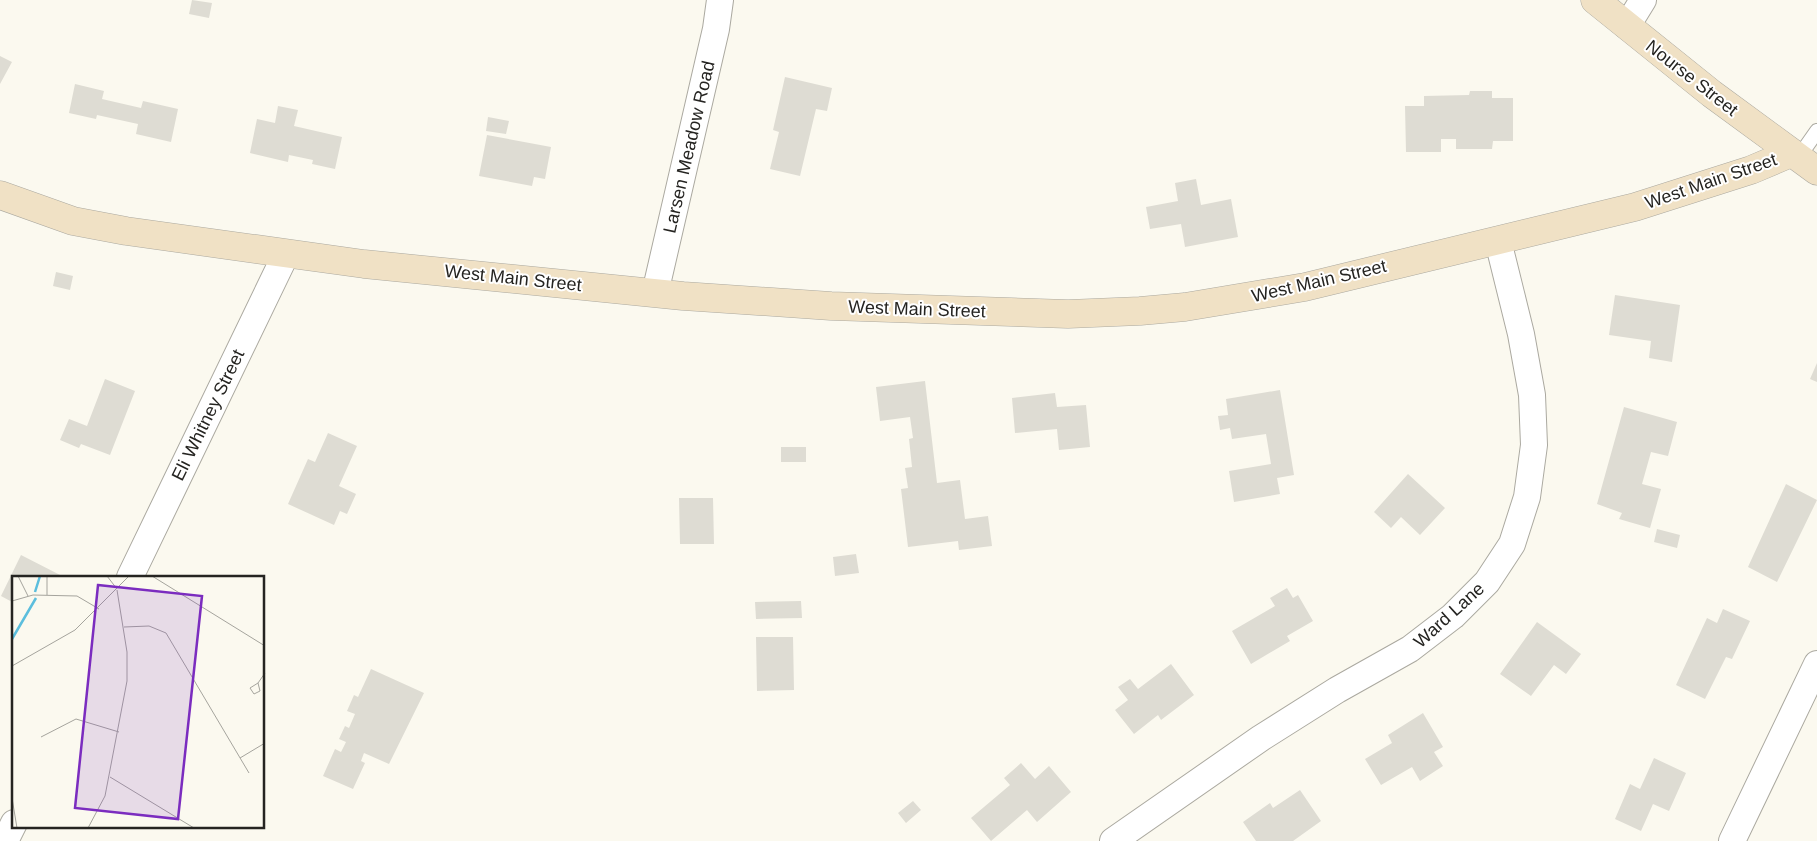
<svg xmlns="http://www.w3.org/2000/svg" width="1817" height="841" font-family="Arial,sans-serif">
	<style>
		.building { fill: #dedcd3 }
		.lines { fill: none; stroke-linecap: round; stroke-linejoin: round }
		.lane-casing { stroke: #aba9a0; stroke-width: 16 }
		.street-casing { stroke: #aba9a0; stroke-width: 28 }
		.secondary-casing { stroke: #aba9a0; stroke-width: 29 }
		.lane { stroke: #fff; stroke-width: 14 }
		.street { stroke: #fff; stroke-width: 26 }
		.secondary { stroke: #f0e1c5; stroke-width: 28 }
		.labels { text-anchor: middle; stroke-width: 4; stroke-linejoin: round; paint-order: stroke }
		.street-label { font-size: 18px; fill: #252421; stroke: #fff }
		.inset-river { fill: none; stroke: #5cbedd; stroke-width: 2.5 }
		.inset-road { fill: none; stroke: #a5a49d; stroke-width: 1 }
		.view { fill: #7b2cbf; fill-opacity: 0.15; stroke: #7b2cbf; stroke-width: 2.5 }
		.inset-edge { fill: none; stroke: #252421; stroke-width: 2.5 }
	</style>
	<rect width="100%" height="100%" fill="#fbf9ef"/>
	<!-- building -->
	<path class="building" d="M192 0 212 3 209 18 189 14Z
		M0 56 12 62 0 84Z
		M785 77 832 88 827 111 816 109 800 176 770 169 779 132 773 130Z
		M75 84 104 91 102 99 141 108 143 101 178 109 171 142 136 134 138 124 97 115 96 119 69 113Z
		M1470 91H1492V98H1513V141H1493L1492 149H1456V139H1441V152H1406L1405 106H1424V96L1469 95Z
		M278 106 298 110 294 126 342 137 335 169 312 164 313 160 289 155 288 162 250 153 257 119 275 123Z
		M488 117 509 121 506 134 486 131Z
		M487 135 551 147 545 179 534 177 532 186 479 176Z
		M1196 179 1201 205 1231 199 1238 237 1185 247 1181 224 1150 229 1146 207 1178 201 1175 183Z
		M56 272 73 276 70 290 53 286Z
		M1615 295 1680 305 1672 362 1649 358 1651 341 1609 335Z
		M1817 363V382L1810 379Z
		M105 379 135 391 110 455 81 444 79 448 60 440 69 419 87 426Z
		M925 381 937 483 960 480 965 519 988 516 992 546 959 550 958 541 908 547 901 489 908 488 905 468 912 467 909 439 913 438 910 417 880 421 876 387Z
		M1280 390 1294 475 1277 478 1280 494 1234 502 1229 471 1271 464 1266 434 1232 439 1230 428 1220 430 1218 416 1228 415 1226 399Z
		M1055 393 1057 407 1086 405 1090 447 1059 450 1057 429 1015 433 1012 398Z
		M1624 407 1677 422 1668 456 1651 452 1642 484 1661 489 1650 528 1619 519 1622 513 1597 504Z
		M328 433 357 446 339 486 356 494 347 514 340 511 334 525 288 504 308 459 315 462Z
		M781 447H806V462H781Z
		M1408 474 1445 508 1420 535 1401 517 1391 528 1374 512Z
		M1786 484 1817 500 1777 582 1748 567Z
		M679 498H713L714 544H680Z
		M1657 529 1680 535 1677 548 1654 542Z
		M856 554 859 573 835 576 833 557Z
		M21 555 64 577H14V603L1 596Z
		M1287 588 1293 598 1298 595 1313 621 1287 636 1290 641 1251 664 1232 631 1275 606 1270 598Z
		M801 601 802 618 756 619 755 602Z
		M1723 609 1750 621 1732 659 1726 657 1705 699 1676 685 1707 618 1717 623Z
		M1537 622 1581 654 1566 674 1554 665 1531 696 1500 674Z
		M756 637H793L794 690 757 691Z
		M1171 664 1194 695 1161 720 1158 715 1134 734 1115 710 1128 700 1118 687 1130 679 1138 689Z
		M371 669 424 693 389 764 364 753 361 761 365 763 353 789 323 776 335 749 341 752 346 742 339 739 345 726 349 728 355 714 347 711 354 695 358 697Z
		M1423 713 1443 747 1434 752 1443 766 1420 781 1412 767 1381 785 1365 759 1392 743 1388 735Z
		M1654 758 1686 773 1669 811 1653 804 1641 831 1615 819 1630 784 1640 789Z
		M1021 763 1035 779 1049 766 1071 792 1037 822 1027 810 991 841 971 818 1010 785 1004 778Z
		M1300 790 1321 821 1293 841H1256L1243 822 1270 803 1273 808Z
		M913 801 921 810 906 823 898 813Z"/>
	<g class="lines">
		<!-- lane casing -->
		<g class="lane-casing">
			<path id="lane" d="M1798 158 1817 131"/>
		</g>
		<!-- street casing -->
		<g class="street-casing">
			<path id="street" d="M1627 26 1643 0
				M655 293 716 29 720 0
				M130 577 286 254
				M5 841 14 823
				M1113 841 1261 738 1337 690 1410 649 1453 616 1487 582 1512 544 1527 497 1534 445 1532 395 1521 334 1498 241
				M1732 841 1817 664"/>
		</g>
		<!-- secondary casing -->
		<g class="secondary-casing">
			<path id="secondary" d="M1595 0 1712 94 1817 171
				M0 195 73 221 126 231 364 264 683 296 831 306 1068 314 1140 311 1185 307 1305 287 1635 207 1751 170 1791 153"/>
		</g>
		<!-- lane -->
		<use href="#lane" class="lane"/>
		<!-- street -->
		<use href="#street" class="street"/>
		<!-- secondary -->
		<use href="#secondary" class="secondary"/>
	</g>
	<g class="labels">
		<!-- street labels -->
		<g class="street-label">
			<text transform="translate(1692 78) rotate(38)" y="6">Nourse Street</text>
			<text transform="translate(689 147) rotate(-77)" y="6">Larsen Meadow Road</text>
			<text transform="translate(1711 181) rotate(-19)" y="6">West Main Street</text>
			<text transform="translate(513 278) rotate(6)" y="6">West Main Street</text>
			<text transform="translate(1319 281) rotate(-13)" y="6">West Main Street</text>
			<text transform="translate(917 309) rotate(2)" y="6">West Main Street</text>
			<text transform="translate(208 415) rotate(-64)" y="6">Eli Whitney Street</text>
			<text transform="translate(1449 615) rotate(-42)" y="6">Ward Lane</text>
		</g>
	</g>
	<!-- overview -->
	<g transform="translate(12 576)">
		<rect width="252" height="252" fill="#fbf9ef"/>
		<path class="inset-river" d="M23 16 28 0M0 63 24 22"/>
		<path class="inset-road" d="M6 0 16 20M95 0 105 13M140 0 253 70M35 19V0M0 25 21 19 65 20 87 33M112 51 137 50 154 57 237 197M0 90 63 54 117 0M246 107 248 115 242 118 238 112 246 107 253 97M29 161 64 143 107 156M228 182 253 167M98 201 182 252M0 222 5 252M76 252 93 220 115 105V76L105 14"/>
		<path class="view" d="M86 9 190 20 166 243 63 232Z"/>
		<rect width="252" height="252" class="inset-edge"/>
	</g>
</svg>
